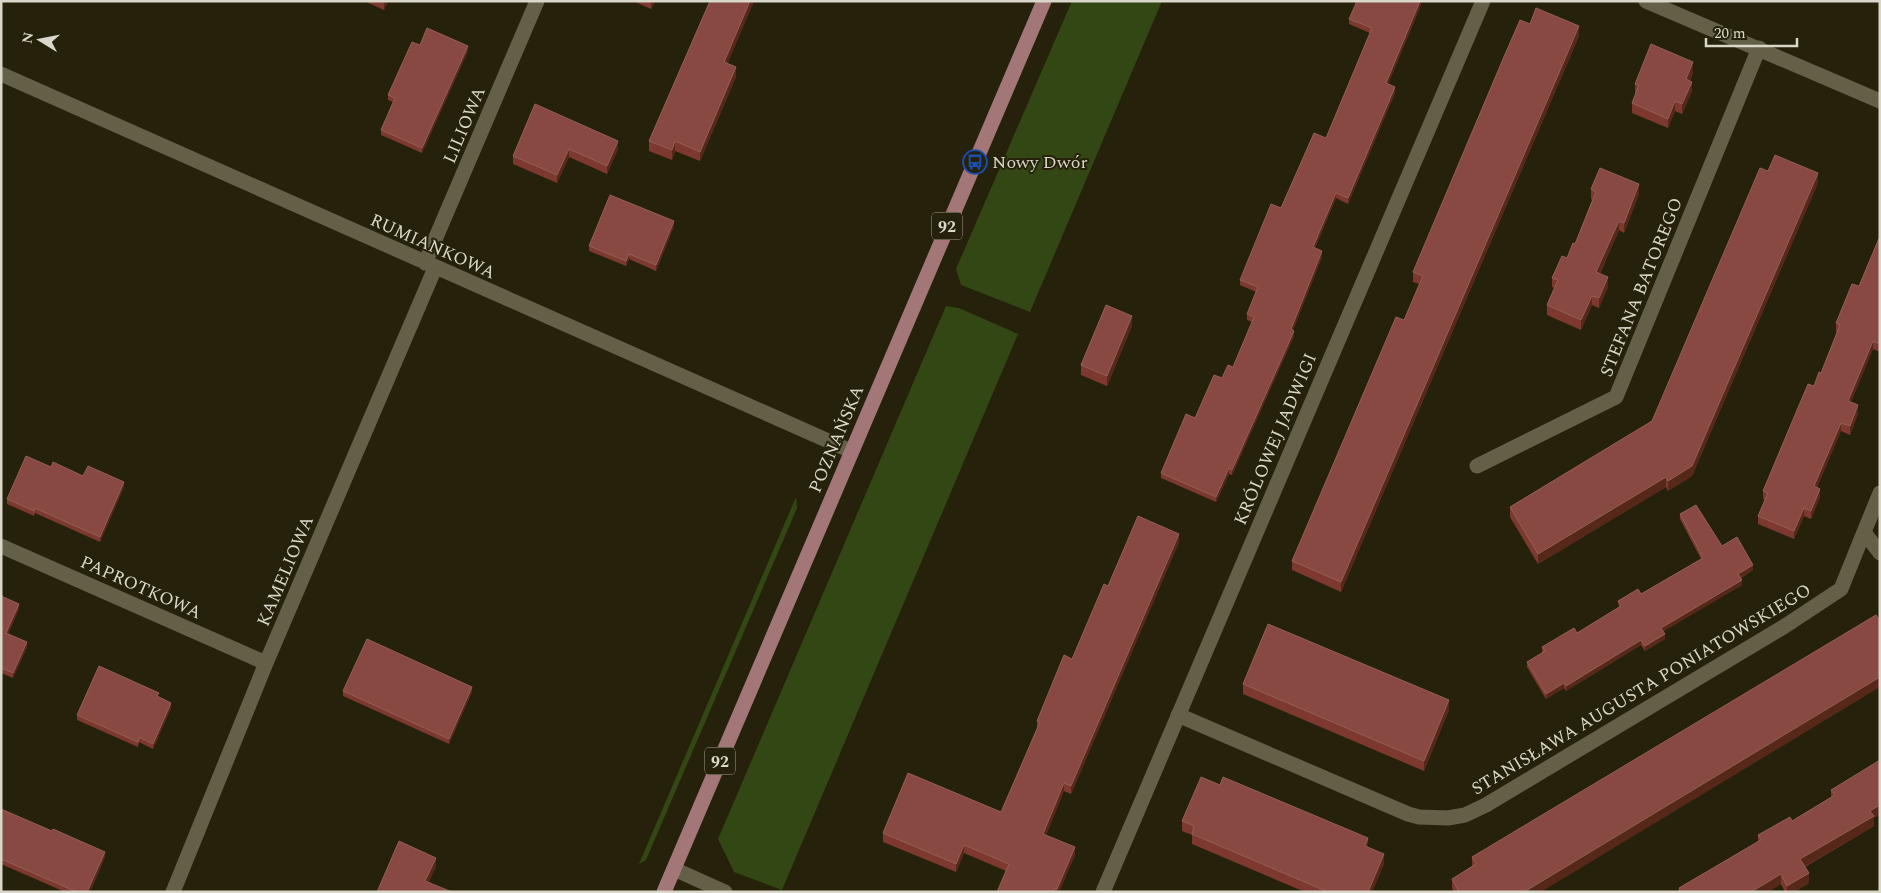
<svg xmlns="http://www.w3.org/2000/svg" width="1881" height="893" font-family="Spectral,serif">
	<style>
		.green { fill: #324713 }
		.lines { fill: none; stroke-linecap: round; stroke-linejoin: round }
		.minor { stroke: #646047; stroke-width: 15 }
		.major { stroke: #a37778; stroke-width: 15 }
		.wall { fill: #7d3830 }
		.shaded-wall { fill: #56281a }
		.building { fill: #874941; stroke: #945f56 }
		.labels { text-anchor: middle; stroke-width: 4; stroke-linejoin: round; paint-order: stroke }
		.shield { fill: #26210a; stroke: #a3a090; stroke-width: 1 }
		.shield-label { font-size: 16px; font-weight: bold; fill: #d9d7c9 }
		.street-label { font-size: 18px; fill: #d9d7c9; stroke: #26210a }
		.poi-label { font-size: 18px; fill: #d9d7c9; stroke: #26210a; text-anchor: start }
	</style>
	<rect width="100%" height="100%" fill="#26210a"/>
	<!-- green -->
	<path class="green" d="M1072 1H1162L1030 312 961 285 956 269Z
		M946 306 959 308 1018 334 782 890 734 872 718 839Z
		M796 497 797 508 646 860 639 864Z"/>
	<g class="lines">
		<!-- minor -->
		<path class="minor" d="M1646 1 1880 101
			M1 74 851 451
			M425 263 537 1
			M1477 466 1616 397 1759 48
			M1880 493 1864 532 1880 553
			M1 546 266 663
			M1178 715 1408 814 1419 817 1448 818 1465 815 1486 805 1785 626 1841 589 1864 532
			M674 869 725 892
			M173 892 266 663 435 268
			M1103 892 1483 1"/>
		<!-- major -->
		<path class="major" d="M664 892 1044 1"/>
	</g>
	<!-- wall -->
	<path class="wall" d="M364 1H388L384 10Z
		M633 1H655L651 9Z
		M710 1H754L727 64 736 77 700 161 675 151 672 160 649 151V141Z
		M1421 1V5L1388 84 1395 93 1348 204 1336 198 1315 248 1322 257 1293 330 1294 336 1232 475 1229 474 1216 502 1161 478V473L1195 418 1222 378 1233 367 1252 322 1247 320V314L1256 292 1240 285V280L1281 208 1326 138 1370 33 1349 24V19Z
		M1530 24 1579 36 1341 592 1292 570V561L1404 320 1419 284 1413 282V272Z
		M420 45 468 51 422 153 381 135V130L393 102 388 100V95Z
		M1693 72 1690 81 1692 91 1682 114 1675 111 1668 128 1632 113V103L1636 94H1635V84Z
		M535 104 618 149 607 174 569 157 557 183 513 164V156Z
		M1768 171 1818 183 1692 476 1668 491 1666 487 1538 564 1510 517V507L1652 421Z
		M1591 189 1639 194 1624 233 1619 230 1600 274 1608 287 1599 308 1592 305 1581 330 1547 315V305L1554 288 1552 287V278L1567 258 1575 244 1592 200 1591 199Z
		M674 226 656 271 629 259 626 266 589 251V246Z
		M1880 236V352L1873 349 1851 402 1858 414 1850 435 1841 431 1817 487 1820 497 1811 519 1804 516 1794 539 1758 524V516L1765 500 1763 499V491L1821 373 1837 332H1836V323L1859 286Z
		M1132 326 1107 386 1081 375V365Z
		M51 467 124 487 100 542 35 513 34 516 7 504V499Z
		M1680 514 1753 570 1741 578 1742 585 1663 631 1665 639 1645 651 1641 645 1566 691 1564 688 1546 699 1527 667V662L1542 653V647L1577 633 1619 607 1618 601 1641 594 1701 559 1680 519Z
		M1179 542 1071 794 1064 791 1046 835 1075 855 1059 892H997L1006 871 964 853 956 872 883 842V833L1001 812 1037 729V721L1072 659 1108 586Z
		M1 596 19 609 8 634 27 647 13 678 1 673Z
		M1243 684 1449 710 1424 771 1243 694Z
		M343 691 472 692 449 744 343 696Z
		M159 697 171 708 153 749 139 742 138 747 77 720V715Z
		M1831 790 1874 818V826L1805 867 1809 883 1794 892H1785L1781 884 1768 892H1677L1679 890V888L1758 841V835L1792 821 1831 797Z
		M1 809 105 857 90 892H65L1 864Z
		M1182 821 1368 847 1384 864 1372 892H1305L1192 844V835L1182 831Z
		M1472 857 1541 892H1454L1452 888V879L1472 866Z"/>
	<!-- shaded-wall -->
	<path class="shaded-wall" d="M384 1H388L384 10Z
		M651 1H655L651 9Z
		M750 1H754L724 72V62Z
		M1420 1H1421V5L1386 89V83Z
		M1579 26V36L1341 592V582Z
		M468 46V51L422 153V148Z
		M1693 62V72L1686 89V79Z
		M736 67V77L700 161V152Z
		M1692 82V91L1682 114V104Z
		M1395 87V93L1348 204V198Z
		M1675 101V111L1668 128V119Z
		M618 141V149L607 174V166Z
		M675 141V151L672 160V150Z
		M569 149V157L557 183V175Z
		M1818 173V183L1692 476 1668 491V481Z
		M1639 184V194L1624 233V223Z
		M1336 193V198L1313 253V247Z
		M674 221V226L656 271V265Z
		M1619 221V230L1596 282V272Z
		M1322 251V257L1291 335V329Z
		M629 254V259L626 266V261Z
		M1608 277V287L1599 308V298Z
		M1592 296V305L1581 330V320Z
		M1132 316V326L1107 386V376Z
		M1294 331V336L1232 475V470Z
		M1873 341V349L1848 409V401Z
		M1858 405V414L1850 435V426Z
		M1841 423V431L1814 495V486Z
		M1229 468V474L1216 502V497Z
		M1666 477V487L1538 564V554Z
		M124 482V487L100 542V537Z
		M1820 489V497L1811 519V511Z
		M1804 508V516L1794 539V531Z
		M1179 534V542L1071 794V786Z
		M1753 565V570L1738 579V574Z
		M1742 580V585L1661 633V628Z
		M19 604V609L6 638V633Z
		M1665 634V639L1645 651V646Z
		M1641 640V645L1566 691V686Z
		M27 642V647L13 678V673Z
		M1880 677V687L1541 892H1524Z
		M1564 683V688L1546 699V694Z
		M472 687V692L449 744V739Z
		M1449 700V710L1424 771V761Z
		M171 703V708L153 749V744Z
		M1064 783V791L1043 842V834Z
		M1880 805V815L1874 818V826L1800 869V859Z
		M1368 838V848L1365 846Z
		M964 845V853L956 872V864Z
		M1075 847V855L1059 892H1057V889Z
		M105 852V857L90 892H87Z
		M1384 854V864L1372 892H1368Z
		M436 858V867L425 891V881Z
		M1809 873V883L1794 892H1787V886Z
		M1781 874V884L1768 892H1751Z"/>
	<!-- building -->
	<path class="building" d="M710 1H750L724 62 736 67 700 152 675 141 672 150 649 141Z
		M1357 1H1420L1386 83 1395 87 1348 198 1336 193 1313 247 1322 251 1291 329 1294 331 1232 470 1229 468 1216 497 1161 473 1186 414 1195 418 1214 375 1222 378 1228 365 1233 367 1254 317 1247 314 1258 287 1240 280 1271 204 1281 208 1314 133 1326 138 1372 28 1349 19Z
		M1536 8 1579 26 1341 582 1292 561 1396 317 1404 320 1423 276 1413 272 1503 59 1520 20 1530 24Z
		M427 28 468 46 422 148 381 130 395 98 388 95 412 42 420 45Z
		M1651 44 1693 62 1686 79 1692 82 1682 104 1675 101 1668 119 1632 103 1639 85 1635 84Z
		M535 104 618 141 607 166 569 149 557 175 513 156Z
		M1775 155 1818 173 1692 466 1668 481 1666 477 1538 554 1510 507 1652 421 1760 168 1768 171Z
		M1600 168 1639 184 1624 223 1619 221 1596 272 1608 277 1599 298 1592 296 1581 320 1547 305 1558 280 1552 278 1562 256 1567 258 1573 243 1575 244 1596 192 1591 189Z
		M610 195 674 221 656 265 629 254 626 261 589 246Z
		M1880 236V344L1873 341 1848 401 1858 405 1850 426 1841 423 1814 486 1820 489 1811 511 1804 508 1794 531 1758 516 1768 493 1763 491 1808 384 1814 386 1819 372 1821 373 1840 325 1836 323 1852 284 1859 286Z
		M1106 305 1132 316 1107 376 1081 365Z
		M26 456 51 467 53 462 83 476 88 466 124 482 100 537 35 508 34 511 7 499Z
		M1696 505 1722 546 1737 537 1753 565 1738 574 1742 580 1661 628 1665 634 1645 646 1641 640 1566 686 1564 683 1546 694 1527 662 1545 651 1542 647 1574 628 1577 633 1621 606 1618 601 1638 589 1641 594 1703 558 1680 514Z
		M1138 516 1179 534 1071 786 1064 783 1043 834 1075 847 1057 889 1055 888 1053 892H997L1009 864 964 845 956 864 883 833 908 773 1001 812 1040 722 1037 721 1064 655 1072 659 1104 584 1108 586Z
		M1 596 19 604 6 633 27 642 13 673 1 668Z
		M1876 615 1880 621V677L1524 892H1459L1452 879 1476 864 1472 857Z
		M1268 624 1449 700 1424 761 1243 684Z
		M367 639 472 687 449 739 343 691Z
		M99 666 159 693 157 696 171 703 153 744 139 737 138 742 77 715Z
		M1880 760V805L1870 811 1874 816 1800 859 1809 873 1787 886 1781 874 1751 892H1677L1680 890 1679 888 1761 840 1758 835 1790 817 1792 821 1835 795 1831 790Z
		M1201 777 1220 785 1223 777 1368 838 1365 846 1384 854 1368 892H1328L1192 834 1194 826 1182 821Z
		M1 809 52 831 53 829 105 852 87 892H77L1 859Z
		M399 841 436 858 425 881 452 892H377Z"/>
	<!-- icons -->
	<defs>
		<g id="bus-ring" transform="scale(1.25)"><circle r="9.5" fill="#26210a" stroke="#1a4fb4" stroke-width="1.5"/><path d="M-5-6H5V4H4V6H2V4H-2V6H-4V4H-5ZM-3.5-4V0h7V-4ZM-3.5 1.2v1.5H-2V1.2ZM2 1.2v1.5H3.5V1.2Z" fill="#1a4fb4"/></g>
	</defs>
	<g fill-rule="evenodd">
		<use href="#bus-ring" x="975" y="162"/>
	</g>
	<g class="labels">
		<!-- shield labels -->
		<g class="shield">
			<rect x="932" y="212.5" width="30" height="27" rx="4"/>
			<rect x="705" y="747.5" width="30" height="27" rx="4"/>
		</g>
		<g class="shield-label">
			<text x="947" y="232">92</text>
			<text x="720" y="767">92</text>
		</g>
		<!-- street labels -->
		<g class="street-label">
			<text transform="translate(464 125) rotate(-67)" y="6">LILIOWA</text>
			<text transform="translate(433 246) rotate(24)" y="6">RUMIANKOWA</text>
			<text transform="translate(1641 287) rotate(-68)" y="6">STEFANA BATOREGO</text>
			<text transform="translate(836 439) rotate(-67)" y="6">POZNAŃSKA</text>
			<text transform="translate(1275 439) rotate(-67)" y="6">KRÓLOWEJ JADWIGI</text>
			<text transform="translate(285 571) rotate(-67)" y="6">KAMELIOWA</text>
			<text transform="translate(141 587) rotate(24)" y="6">PAPROTKOWA</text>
			<text transform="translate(1641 689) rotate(-31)" y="6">STANISŁAWA AUGUSTA PONIATOWSKIEGO</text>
		</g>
		<!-- poi labels -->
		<g class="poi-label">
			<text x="992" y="168">Nowy Dwór</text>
		</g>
	</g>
	<!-- border -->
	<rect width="1881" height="893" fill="none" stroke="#d9d7c9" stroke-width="5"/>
	<!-- north arrow -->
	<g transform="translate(40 40) rotate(280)" stroke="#26210a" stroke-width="4" paint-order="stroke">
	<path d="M0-4L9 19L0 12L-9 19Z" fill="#d9d7c9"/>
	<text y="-8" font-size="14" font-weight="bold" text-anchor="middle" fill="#d9d7c9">N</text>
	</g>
	<!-- scale -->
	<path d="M1706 38v8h91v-8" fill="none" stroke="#d9d7c9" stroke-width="2.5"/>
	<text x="1714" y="38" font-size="15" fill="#d9d7c9" stroke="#26210a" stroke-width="4" paint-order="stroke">20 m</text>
</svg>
